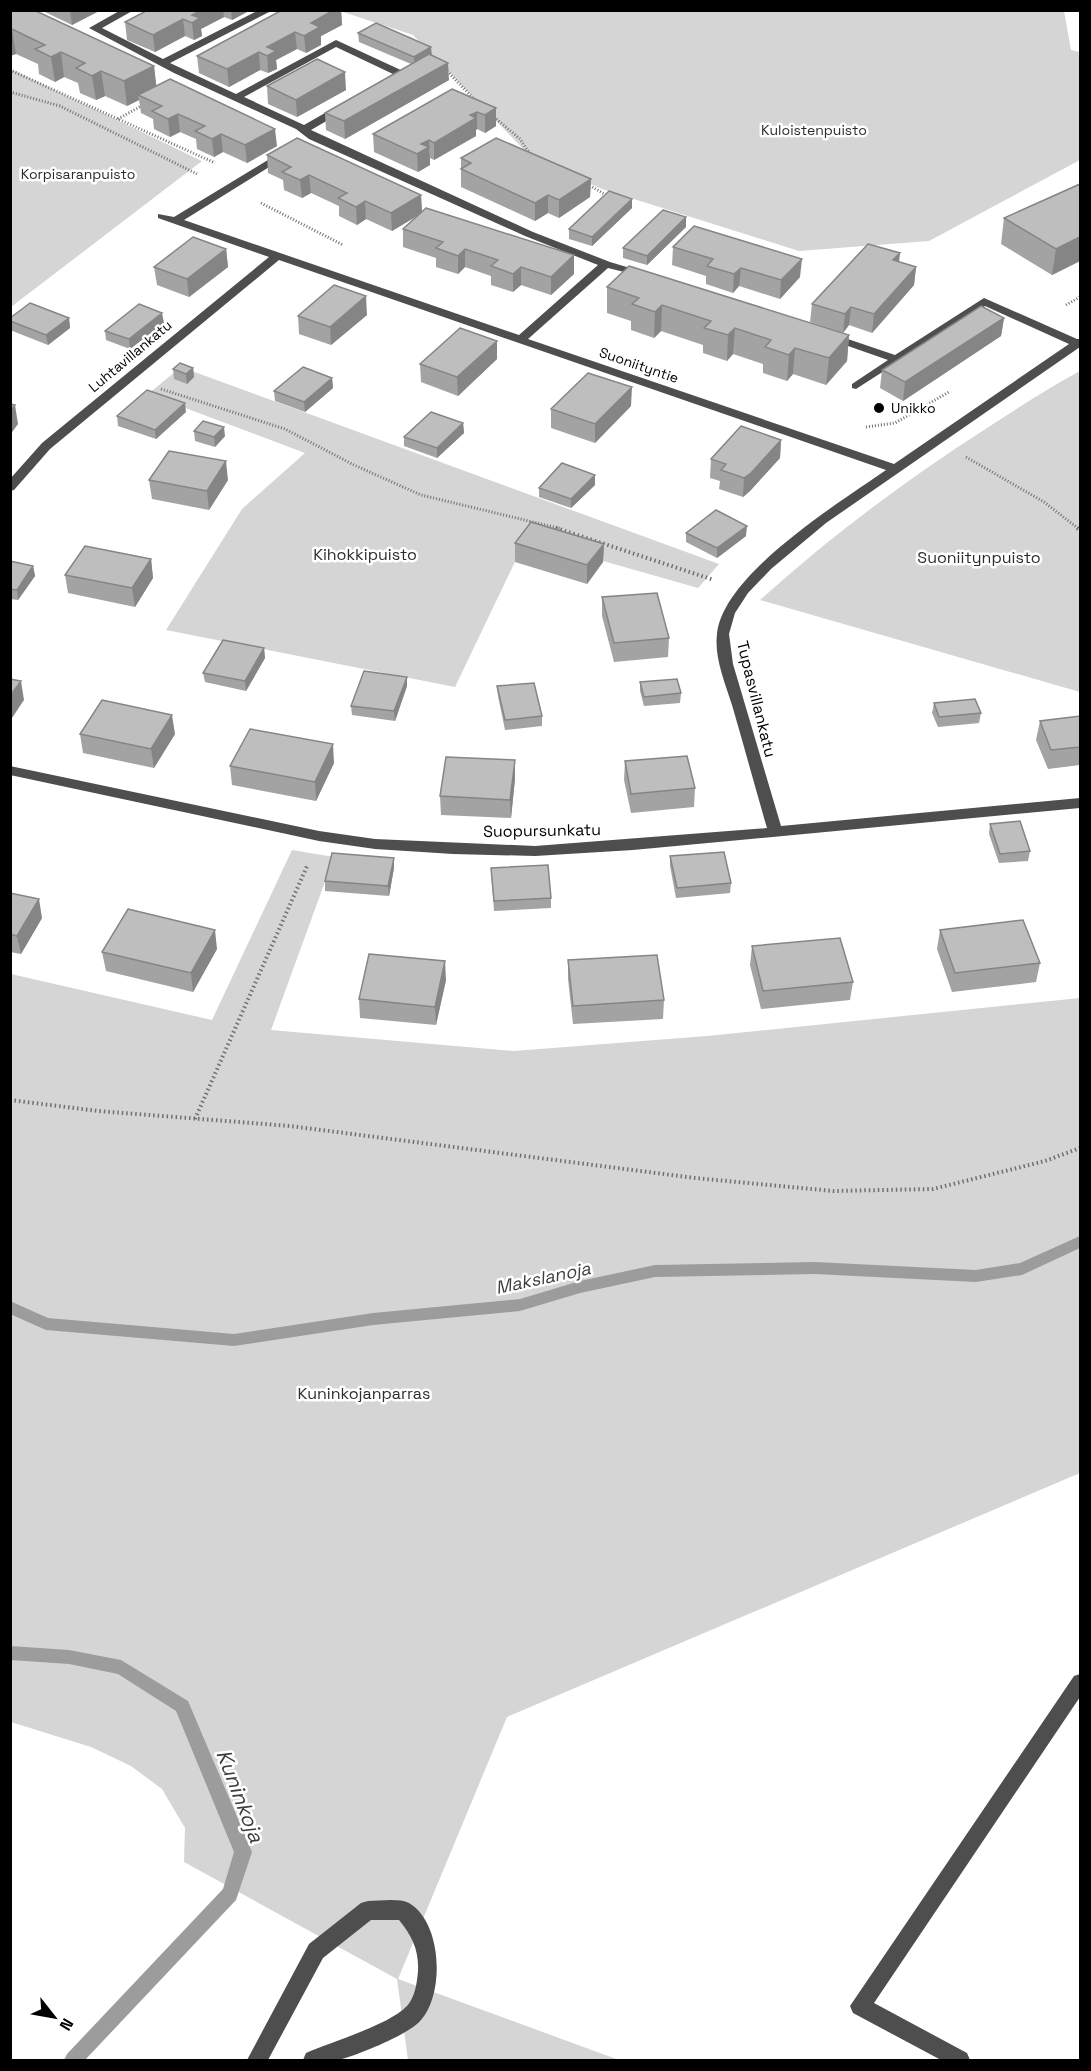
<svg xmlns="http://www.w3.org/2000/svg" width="1091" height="2071" font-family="'Space Grotesk',sans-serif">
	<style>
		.green { fill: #d5d5d5 }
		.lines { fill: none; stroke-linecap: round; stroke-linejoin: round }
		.stream { fill: #9c9c9c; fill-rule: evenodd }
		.path-far1 { stroke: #707070; stroke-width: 3; stroke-dasharray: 1 2; stroke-linecap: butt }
		.path { stroke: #707070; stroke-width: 4; stroke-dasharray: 1.5 3; stroke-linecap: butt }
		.minor { fill: #4e4e4e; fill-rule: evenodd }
		.wall { fill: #a3a3a3 }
		.shaded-wall { fill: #858585 }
		.building { fill: #bebebe; stroke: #858585; stroke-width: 1.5 }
		.poi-dot { fill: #000; stroke: #fff; stroke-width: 2 }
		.labels { text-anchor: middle; stroke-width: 5; stroke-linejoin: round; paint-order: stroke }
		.far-park-label { font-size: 14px; fill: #2c2c2c; stroke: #fff }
		.far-street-label { font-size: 14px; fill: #000; stroke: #fff }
		.far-poi-label { font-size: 14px; fill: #000; stroke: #fff; text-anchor: start }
		.park-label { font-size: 16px; fill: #2c2c2c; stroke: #fff }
		.street-label { font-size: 16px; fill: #000; stroke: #fff }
		.water-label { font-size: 18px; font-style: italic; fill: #3d3d3d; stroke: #fff }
		.near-water-label { font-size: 21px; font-style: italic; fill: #3d3d3d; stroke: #fff }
	</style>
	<rect width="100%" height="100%" fill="#fff"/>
	<!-- green -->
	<path class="green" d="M340 11H1064L1071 50 1080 52V160L929 241 799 251 602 189 532 158 413 35Z
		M11 69 202 161 11 307Z
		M181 367 719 564 698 588 526 539 455 687 166 630 242 509 305 453 148 394Z
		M1080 371V692L760 600C831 536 906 480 987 428 1018 408 1048 388 1080 371Z
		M292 850 334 857 271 1030 514 1051 707 1036 1080 998V1473L507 1717 398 1979 619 2060H408L397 1979 184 1862 185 1828 162 1789 131 1766 91 1747 11 1722V974L212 1020Z"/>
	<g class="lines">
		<!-- stream -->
		<path class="stream" d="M1080 1236V1248L1022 1275 976 1282 815 1274 655 1277 580 1293 520 1311 373 1325 234 1346 46 1330 10 1314V1301L48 1318 234 1334 373 1313 520 1299 580 1281 655 1265 815 1262 976 1270 1020 1263Z
			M10 1646 69 1650 121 1660 188 1701 252 1852 236 1900 85 2060H64L67 2054 223 1889 234 1852 176 1711 118 1674 69 1664 10 1660Z"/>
		<!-- path-far1 -->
		<path class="path-far1" d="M407 37 424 46
			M445 69 475 100
			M10 70 215 163
			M10 92 60 106 197 174
			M494 117 520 139 530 154
			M118 119 143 105
			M587 184 608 196
			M261 203 343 245
			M1066 305 1080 297
			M161 389 285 429 354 465 421 495 562 529
			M866 427 895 423 949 392
			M966 457 1044 502 1079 529"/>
		<!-- path -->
		<path class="path" d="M556 528 714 580
			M1077 528 1080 530
			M10 1100 98 1111 290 1126 695 1178 833 1191 933 1189 1045 1161 1080 1148
			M195 1119 308 864"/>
		<!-- minor -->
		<path class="minor" d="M121 10H134L102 28 163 59 259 10H273L170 63 236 94 336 40 405 72V76L391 84H383V80L393 74 336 47 244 97 304 125 339 105H347V109L311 130 533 232 610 262 650 274 644 277 608 268 528 339 894 464 1069 344 985 306 856 389 852 388V384L888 360 828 339V335H836L895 355 984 298 1077 339H1080V347L826 523 771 569 748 593 735 613 729 634 733 664 781 826 1080 798V808L633 850 535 856 453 854 375 849 319 841 10 775V766L319 831 375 839 535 846 767 828C755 787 744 746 732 705 725 683 714 657 717 634 723 574 839 503 886 470L279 260 50 449 14 490 10 491V479L42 443 269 257 158 218V214L174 217 281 152 290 154 184 220 519 335 598 265 525 236 309 139 296 129 174 73 89 28Z
			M1080 1674V1697L874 2003 967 2053 970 2060H941L853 2013 850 2006 1074 1676Z
			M368 1901C380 1901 399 1898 409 1903 442 1922 445 1993 421 2020 408 2035 360 2054 339 2060 329 2063 314 2060 303 2060L306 2053C331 2042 389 2025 407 2006 415 1997 417 1983 418 1971 419 1950 412 1936 399 1920H371L323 1958 268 2060H247L309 1944 361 1903Z"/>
	</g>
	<!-- wall -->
	<path class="wall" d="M10 10 154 66 156 86 277 146 247 163 223 152 214 157 197 149 196 139 180 132 170 137 154 129 153 119 141 113 139 100 127 106 105 96 96 100 80 93 78 83 64 77 55 82 39 74 38 64 16 54 10 56Z
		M45 10H101L72 25 45 12Z
		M148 10H247V12L232 20 224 17 201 29 202 36 194 40 185 36 155 52 127 40 125 22Z
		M282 10H341L342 25 321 36V45L306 53 297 49 276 60 277 69 268 73 260 70 229 87 199 73 197 56Z
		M358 33 432 55 449 80 345 139 326 130 325 113 411 64 359 42Z
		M267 86 346 90 297 117 268 104Z
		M452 89 496 108V126L485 133 477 129 476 130V136L434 160 430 158V165L418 172 374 152 373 134Z
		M267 155 421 195 422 212 574 274 551 295 521 285 513 292 491 285V276L465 267 458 274 436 267V258L403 247V229L417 216 392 231 366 219 357 225 339 216V206L311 193 302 198 284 190 283 180 268 173Z
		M461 158 591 179 590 197 559 218 548 213 535 221 461 187Z
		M1080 184V261L1052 275 1001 244 1004 218Z
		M632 199V208L592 246 569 239V229Z
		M686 217V227L647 265 623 258V248Z
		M673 247 800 277 780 299 739 286 733 293 706 284V276L672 265Z
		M226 249 228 267 189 297 157 285 154 267Z
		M899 262 916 267 914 285 872 333 849 325 843 333 810 322 812 304Z
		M607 287 849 335 847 361 826 385 793 374 787 381 763 373V364L733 354 727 361 703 353V345L661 331 654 338 631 330V321L607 313Z
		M367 315 331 345 299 334 298 316Z
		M10 318H69L70 328 48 345 10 330Z
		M1004 318 1001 336 903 401 880 388 882 370Z
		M164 323 130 349 106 340 105 331Z
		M497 341V359L458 396 421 382 420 364Z
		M193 368 194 377 187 384 174 379 173 369Z
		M332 378 333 388 305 412 275 401 274 391Z
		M631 406 595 443 551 428V409Z
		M186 412 156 439 118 426 117 416Z
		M463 423 464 433 437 458 404 446V437Z
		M194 431 225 436 215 447 195 441Z
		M781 440 780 458 750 491 743 497 719 489 720 481 710 478 711 459Z
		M595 475V485L571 508 539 497V488Z
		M149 480H228L209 510 152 499Z
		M686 533 746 536 717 558 686 542Z
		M515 543 604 544 603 562 587 584 515 562Z
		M151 559 153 578 135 607 68 593 65 575Z
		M10 561 33 566 35 576 18 600 10 599Z
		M602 597 669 638 668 657 614 662 602 616Z
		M264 648 265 658 246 691 205 682 203 673Z
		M640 682 681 693 680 703 644 706 640 691Z
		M407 686 395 721 352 715 351 706Z
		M497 686 542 716V726L505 730 498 696Z
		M934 703 981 713 979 723 938 727 932 713Z
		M1080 716V765L1048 769 1036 740 1040 721Z
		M80 734H175L154 768 83 753Z
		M625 761 695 788 694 807 631 813 624 780Z
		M334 763 316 801 232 785 230 766Z
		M515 779 511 818 441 815 440 796Z
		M990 824 1030 851 1028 861 999 863 989 834Z
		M670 856 731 883 730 893 676 898 670 866Z
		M394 858V868L389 896 325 891V881Z
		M491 868 551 898V908L494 911Z
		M10 893 42 918 21 954 10 952Z
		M940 930 1040 963 1036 982 952 992 937 949Z
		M752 946 853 982 850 1000 761 1009 750 965Z
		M217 949 193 992 106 971 102 952Z
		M568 960 664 1000 663 1019 573 1024 568 979Z
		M446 980 436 1025 360 1018 359 999Z"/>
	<!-- shaded-wall -->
	<path class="shaded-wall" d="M70 10H101L72 25Z
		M201 10H223L224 17 201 29 202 36 194 40 192 23V15Z
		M231 10H247V12L232 20Z
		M334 10H341L342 25 321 36V45L306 53 304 36 311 23Z
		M183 19 185 36 155 52 153 35Z
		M12 29 16 54 10 56V30Z
		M295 32 297 49 276 60 277 69 268 73 267 47Z
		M431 47 432 56 414 66V57Z
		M61 52 64 77 55 82 51 57Z
		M259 52 260 70 229 87 227 69Z
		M448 63 449 80 345 139 344 121Z
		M154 66 157 91 138 95 139 100 127 106 124 81Z
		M101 71 105 96 96 100 92 76Z
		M345 72 346 90 297 117 296 100Z
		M496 108V126L485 133V115Z
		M477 112V129L476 130V136L434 160V143Z
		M178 114 180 132 170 137 168 119Z
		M275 129 277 146 247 163 245 145Z
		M221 134 223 152 214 157 212 139Z
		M429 140 430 165 418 172 417 154 421 144Z
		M309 175 311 193 302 198 300 180Z
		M591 179 590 197 559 218V200Z
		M421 195 422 213 392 231 391 213Z
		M548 195V213L535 221V203Z
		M632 199V208L592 246V237Z
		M365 201 366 219 357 225 356 207Z
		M686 217V227L647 265V256Z
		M1080 237V261L1052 275 1056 249Z
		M226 249 228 267 189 297 187 279Z
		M465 249V267L458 274V256Z
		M900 253 898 272 893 260Z
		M574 255V274L551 295V277Z
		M802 259 800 277 780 299 781 280Z
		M521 267V285L513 292V274Z
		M916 267 914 285 872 333 874 314Z
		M741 268 739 286 733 293 734 274Z
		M366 296 367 315 331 345 330 327Z
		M662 305 661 331 654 338 655 312Z
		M851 307 849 325 843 333 845 314Z
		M162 313 164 323 130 349 129 339Z
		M69 318 70 328 48 345 46 335Z
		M1004 318 1001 336 903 401 905 382Z
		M735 328 733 354 727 361 728 335Z
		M849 335 847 361 826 385 829 358Z
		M497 341V359L458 396 457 377Z
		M795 348 793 374 787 381 789 355Z
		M193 368 194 377 187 384 186 374Z
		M332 378 333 388 305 412 304 402Z
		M632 387 631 406 595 443V424Z
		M185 403 186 412 156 439 155 430Z
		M15 405 18 424 10 435V412Z
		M463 423 464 433 437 458V448Z
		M224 427 225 436 215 447 214 437Z
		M781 440 780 458 750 491 743 497 744 478Z
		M226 461 228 480 209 510 207 491Z
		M595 475V485L571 508V499Z
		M747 526 746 536 717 558V548Z
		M604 544 603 562 587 584V565Z
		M151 559 153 578 135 607 132 588Z
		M33 566 35 576 18 600 17 590Z
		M264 648 265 658 246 691 245 681Z
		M407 677V686L395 721 394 711Z
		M21 681 24 700 10 721V696Z
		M172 715 175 734 154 768 151 749Z
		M333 744 334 763 316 801 315 782Z
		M515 760V779L511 818 510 800Z
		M394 858V868L389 896 388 886Z
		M39 899 42 918 21 954 17 936Z
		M215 930 217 949 193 992 191 973Z
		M445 961 446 980 436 1025 435 1007Z"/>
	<!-- building -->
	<path class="building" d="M10 10H34L154 66 124 81 101 71 92 76 76 68 85 63 61 52 51 57 35 49 45 45 12 29 10 30Z
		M148 10H201L192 15 200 18 192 23 183 19 153 35 125 22Z
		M282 10H334L311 23 320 27 304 36 295 32 267 47 276 51 267 56 259 52 227 69 197 56Z
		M376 23 431 47 414 57 358 33Z
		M429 54 448 63 344 121 325 113Z
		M317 59 345 72 296 100 267 86Z
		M170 79 275 129 245 145 221 134 212 139 195 131 205 126 178 114 168 119 152 111 162 106 138 95Z
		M452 89 496 108 485 115 477 112 470 115 476 118 434 143 429 140 421 144 429 147 417 154 373 134Z
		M297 138 421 195 391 213 365 201 356 207 338 198 347 193 309 175 300 180 282 172 291 167 267 155Z
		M496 138 591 179 559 200 548 195 535 203 461 169 471 163 461 158Z
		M1080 184V237L1056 249 1004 218Z
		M609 191 632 199 592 237 569 229Z
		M426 208 574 255 551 277 521 267 513 274 491 266 498 260 465 249 458 256 436 248 443 242 403 229Z
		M663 210 686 217 647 256 623 248Z
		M694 226 802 259 781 280 741 268 734 274 707 266 713 259 673 247Z
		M193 237 226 249 187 279 154 267Z
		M868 244 900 253 893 260 916 267 874 314 851 307 845 314 812 304Z
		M629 266 849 335 829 358 795 348 789 355 765 347 771 340 735 328 728 335 704 328 711 321 662 305 655 312 632 304 639 298 607 287Z
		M334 285 366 296 330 327 298 316Z
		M30 303 69 318 46 335 10 321V318Z
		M139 304 162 313 129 339 105 331Z
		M981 306 1004 318 905 382 882 370Z
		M460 328 497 341 457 377 420 364Z
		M180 363 193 368 186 374 173 369Z
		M303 367 332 378 304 402 274 391Z
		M588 373 632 387 595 424 551 409Z
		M147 390 185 403 155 430 117 416Z
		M10 404 15 405 10 412Z
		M431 412 463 423 437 448 404 437Z
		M203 421 224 427 214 437 194 431Z
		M741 426 781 440 751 473 744 478 721 470 726 464 711 459Z
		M169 451 226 461 207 491 149 480Z
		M562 463 595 475 571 499 539 488Z
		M716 510 747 526 717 548 686 533Z
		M531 522 604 544 587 565 515 543Z
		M85 546 151 559 132 588 65 575Z
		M10 561 33 566 17 590 10 589Z
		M657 593 669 638 614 643 602 597Z
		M223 640 264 648 245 681 203 673Z
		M364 671 407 677 394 711 351 706Z
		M10 679 21 681 10 696Z
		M677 679 681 693 644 697 640 682Z
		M534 683 542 716 505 720 497 686Z
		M975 699 981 713 939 717 934 703Z
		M102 700 172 715 151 749 80 734Z
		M1080 716V747L1051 750 1040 721Z
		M250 729 333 744 315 782 230 766Z
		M687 756 695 788 631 794 625 761Z
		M446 757 515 760 510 800 440 796Z
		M1020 821 1030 851 1000 854 990 824Z
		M724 852 731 883 677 888 670 856Z
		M332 853 394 858 388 886 325 881Z
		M548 865 551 898 494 901 491 868Z
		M10 893 39 899 17 936 10 934Z
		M128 909 215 930 191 973 102 952Z
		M1023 920 1040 963 955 973 940 930Z
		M840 938 853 982 763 991 752 946Z
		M369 954 445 961 435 1007 359 999Z
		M657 955 664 1000 573 1006 568 960Z"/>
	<!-- markers -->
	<circle class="poi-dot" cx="879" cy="408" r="6"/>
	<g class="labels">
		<!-- far-park labels -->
		<g class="far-park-label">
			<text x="814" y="135">Kuloistenpuisto</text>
			<text x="78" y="179">Korpisaranpuisto</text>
		</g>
		<!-- far-street labels -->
		<g class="far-street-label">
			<text transform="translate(130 356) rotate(-40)" y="5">Luhtavillankatu</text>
			<text transform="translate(639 365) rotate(19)" y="5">Suoniityntie</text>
		</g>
		<!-- far-poi labels -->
		<g class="far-poi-label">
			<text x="891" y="413">Unikko</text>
		</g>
		<!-- park labels -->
		<g class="park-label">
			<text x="365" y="560">Kihokkipuisto</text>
			<text x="979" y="563">Suoniitynpuisto</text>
			<text x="364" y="1399">Kuninkojanparras</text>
		</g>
		<!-- street labels -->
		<g class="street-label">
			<text transform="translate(757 699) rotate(76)" y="6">Tupasvillankatu</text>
			<text transform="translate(542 830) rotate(-1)" y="6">Suopursunkatu</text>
		</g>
		<!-- water labels -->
		<g class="water-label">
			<text transform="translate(543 1278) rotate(-12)" y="6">Makslanoja</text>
		</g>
		<!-- near-water labels -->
		<g class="near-water-label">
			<text transform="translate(240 1796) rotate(69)" y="7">Kuninkoja</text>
		</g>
	</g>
	<!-- border -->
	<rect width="1091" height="2071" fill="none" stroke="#000000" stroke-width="24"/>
	<!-- north arrow -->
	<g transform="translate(54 2017) rotate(121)" stroke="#ffffff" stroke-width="4.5" paint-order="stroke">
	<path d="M0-4.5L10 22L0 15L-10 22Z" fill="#000000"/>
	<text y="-9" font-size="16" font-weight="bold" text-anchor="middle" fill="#000000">N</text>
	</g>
</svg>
